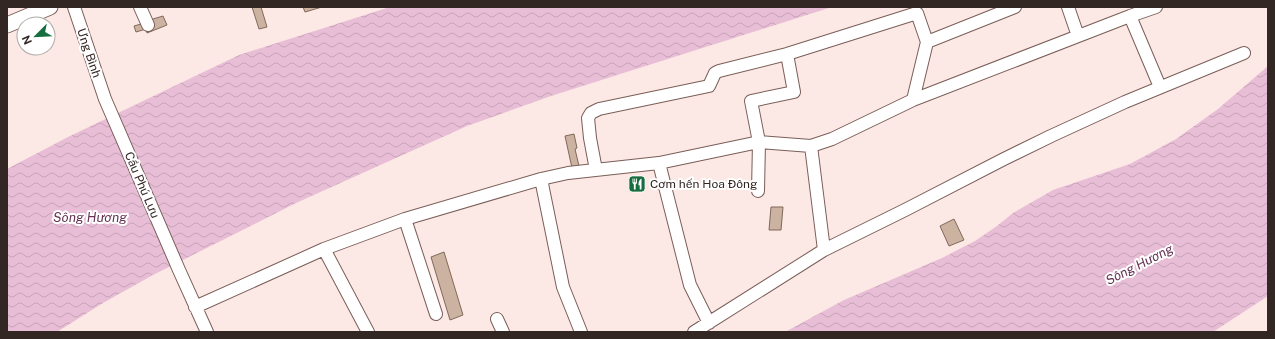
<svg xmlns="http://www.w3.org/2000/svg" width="1275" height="339" font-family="'Public Sans',sans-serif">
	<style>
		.water { fill: url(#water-waves) }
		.building { fill: #ccb3a1; stroke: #806959 }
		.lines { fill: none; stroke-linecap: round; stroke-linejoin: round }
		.minor-casing { stroke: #7a5e58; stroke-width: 14 }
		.major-casing { stroke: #7a5e58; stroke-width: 17 }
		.minor { stroke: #fff; stroke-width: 12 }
		.major { stroke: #fff; stroke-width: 15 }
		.labels { text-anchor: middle; stroke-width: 4; stroke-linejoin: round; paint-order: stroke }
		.street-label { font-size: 12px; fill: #332724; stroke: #fff }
		.poi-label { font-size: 12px; fill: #332724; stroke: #fff; text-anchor: start }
		.water-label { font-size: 13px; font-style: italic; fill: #653152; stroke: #fff }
	</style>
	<defs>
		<pattern id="water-waves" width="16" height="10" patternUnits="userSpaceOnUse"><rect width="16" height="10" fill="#e8bed6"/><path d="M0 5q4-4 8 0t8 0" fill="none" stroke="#c7a3b8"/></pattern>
	</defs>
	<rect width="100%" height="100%" fill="#fce8e4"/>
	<!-- water -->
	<path class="water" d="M390 7H832L551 96 467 126 296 203 153 275 103 303 57 332H7V169L68 137 239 55Z
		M1268 66V296L1213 332H785L844 300 942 258 975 241 997 226 1013 213 1053 190 1130 164 1176 139 1218 109Z"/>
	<!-- building -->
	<path class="building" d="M252 7H261L267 27 259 29Z
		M303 7H322L305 12Z
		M163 16 167 25 147 33 146 29 136 32 134 26 141 24 139 19 143 22Z
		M574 134 577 148 575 149 579 166 572 168 565 136Z
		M771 207H783L781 230H769Z
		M954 219 964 240 949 246 940 226Z
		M444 252 463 315 450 320 431 257Z"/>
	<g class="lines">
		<!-- minor casing -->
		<g class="minor-casing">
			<path id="minor" d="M74 7 105 99 179 270 207 332
				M140 7 148 25
				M1068 7 1078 36
				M1130 16 1160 87
				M927 42 1015 7
				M811 146 824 250
				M659 163 690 285 709 323
				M596 170 590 138 588 118 591 113 599 109 709 86 715 73 719 71 787 54 917 13 927 42 913 100
				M541 179 563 287 581 332
				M758 191 759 142 751 101 794 92 787 54
				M405 219 436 314
				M324 249 368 332
				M195 307 324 249 405 219 541 179 568 173 659 163 759 142 811 146 832 139 913 100 1130 16 1156 7
				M497 319 503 332
				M694 332 824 250 905 210 1004 159 1051 136 1125 102 1244 53"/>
		</g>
		<!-- major casing -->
		<g class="major-casing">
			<path id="major" d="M7 25 50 7"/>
		</g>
		<!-- minor -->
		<use href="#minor" class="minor"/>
		<!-- major -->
		<use href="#major" class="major"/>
	</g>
	<!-- icons -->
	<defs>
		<g id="restaurant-square" transform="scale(0.9)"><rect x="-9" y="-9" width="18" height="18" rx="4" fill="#166d3f" stroke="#fff"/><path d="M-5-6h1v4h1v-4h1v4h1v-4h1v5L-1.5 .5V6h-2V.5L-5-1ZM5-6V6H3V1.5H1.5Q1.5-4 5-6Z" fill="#fff"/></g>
	</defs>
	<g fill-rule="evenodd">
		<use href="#restaurant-square" x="637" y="184"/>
	</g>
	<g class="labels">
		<!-- street labels -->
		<g class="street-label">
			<text transform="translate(89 53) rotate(71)" y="4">Ưng Bình</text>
			<text transform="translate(142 185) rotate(67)" y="4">Cầu Phú Lưu</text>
		</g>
		<!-- poi labels -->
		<g class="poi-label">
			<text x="650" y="188">Cơm hến Hoa Đông</text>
		</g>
		<!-- water labels -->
		<g class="water-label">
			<text x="90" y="222">Sông Hương</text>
			<text transform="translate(1139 264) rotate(-27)" y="5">Sông Hương</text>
		</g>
	</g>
	<!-- border -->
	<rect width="1275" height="339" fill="none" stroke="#332724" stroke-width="16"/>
	<!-- north arrow -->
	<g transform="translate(36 36) rotate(246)"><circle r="19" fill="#ffffff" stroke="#ada9a7"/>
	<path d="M0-3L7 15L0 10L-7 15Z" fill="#166d3f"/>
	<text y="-6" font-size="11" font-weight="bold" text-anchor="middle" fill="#332724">N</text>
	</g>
</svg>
